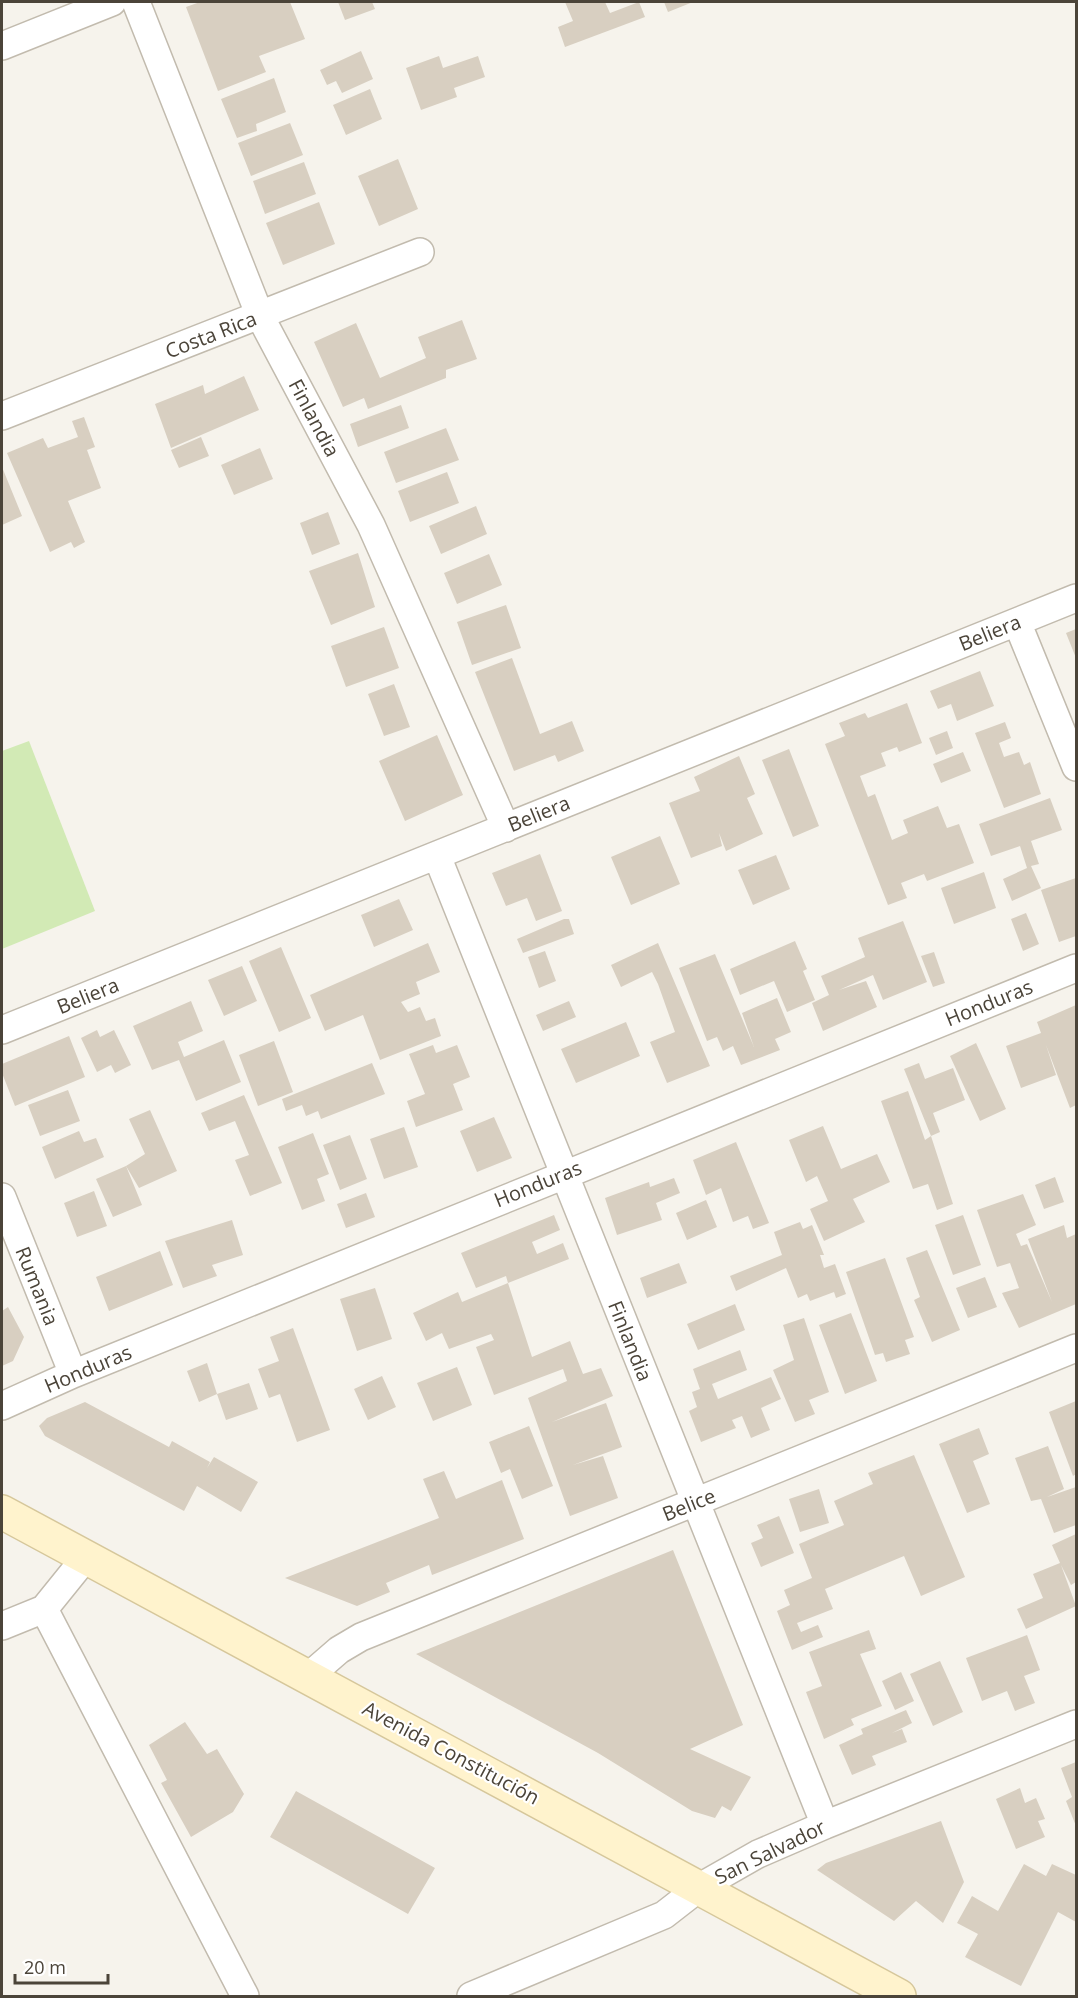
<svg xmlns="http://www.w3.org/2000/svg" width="1078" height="1998" font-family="'Open Sans',sans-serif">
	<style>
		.green { fill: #d2eab5 }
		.building { fill: #d8cfc1 }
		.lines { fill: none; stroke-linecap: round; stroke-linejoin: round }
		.minor-casing { stroke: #c2bbae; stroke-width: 30 }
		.secondary-casing { stroke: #d6c79b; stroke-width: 36 }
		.minor { stroke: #fff; stroke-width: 27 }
		.secondary { stroke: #fff3cd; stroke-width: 33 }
		.labels { text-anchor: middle; stroke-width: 4.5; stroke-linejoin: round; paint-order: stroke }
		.street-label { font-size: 20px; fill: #4b4439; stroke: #fff }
	</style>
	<rect width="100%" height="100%" fill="#f6f3ec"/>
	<!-- green -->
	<path class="green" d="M29 741 95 911 2 949V751Z"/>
	<!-- building -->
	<path class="building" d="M200 2H290L305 39 259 56 266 72 218 91 186 7Z
		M338 2H372L375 9 345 20Z
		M565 2H605L610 13 639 2 645 17 565 47 558 27 573 21Z
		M664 2H693L668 12Z
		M361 51 373 79 342 93 336 81 327 85 320 70Z
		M439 56 443 68 478 56 485 77 454 88 457 97 421 110 406 68Z
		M274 78 286 112 256 124 257 131 237 138 221 99Z
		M370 89 382 119 346 135 333 105Z
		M290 123 303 155 251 176 238 143Z
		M398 159 418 209 379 226 358 176Z
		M304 162 316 194 265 214 253 181Z
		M319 202 335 244 283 265 266 223Z
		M462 320 477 359 446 370V378L368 409 364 398 343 407 314 342 356 323 380 378 426 358 418 337Z
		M244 376 259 410 171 448 155 404 203 385 205 394Z
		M401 405 409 428 358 447 350 424Z
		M84 417 95 447 87 450 101 488 68 501 85 542 74 548 71 542 50 552 7 453 43 438 48 448 78 437 72 421Z
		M446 428 459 460 396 483 384 452Z
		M201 437 209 456 179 468 171 450Z
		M260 448 273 479 234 495 221 465Z
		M2 467 22 516 2 525Z
		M447 472 459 503 410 522 398 491Z
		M476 506 487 534 441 554 429 526Z
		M328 512 340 544 312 555 300 523Z
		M358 553 375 607 331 625 309 571Z
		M489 554 502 585 457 604 444 573Z
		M506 605 521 648 472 665 457 622Z
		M384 627 399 668 346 687 331 646Z
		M1076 629V658L1066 633Z
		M512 658 540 734 572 721 584 751 558 762 555 755 514 771 475 672Z
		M980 671 994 706 957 721 951 704 938 709 930 691Z
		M394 684 410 727 384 736 368 694Z
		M907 703 922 743 899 752 897 747 881 753 886 766 860 776 868 797 875 794 892 840 908 833 903 820 938 806 947 828 959 824 974 863 927 881 924 874 901 883 907 898 888 905 825 744 845 736 839 723 865 713 868 718Z
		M1005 722 1011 738 999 743 1004 757 1019 752 1024 765 1030 762 1041 794 1004 808 975 733Z
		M947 731 953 748 936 755 929 738Z
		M437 735 463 795 405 821 379 761Z
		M789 749 819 826 793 837 762 760Z
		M963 752 971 771 941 783 933 764Z
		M739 756 755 794 747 798 763 834 726 851 719 833 722 846 691 858 669 803 700 791 694 777Z
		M1050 798 1062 830 1031 841 1039 864 1031 866 1041 888 1012 901 1003 879 1027 868 1020 846 991 856 979 824Z
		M660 836 680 884 631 905 611 857Z
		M540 854 562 911 536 921 527 898 506 906 492 873Z
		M776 855 790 889 753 905 738 870Z
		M984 872 996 908 954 924 941 888Z
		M1076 878V936L1059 942 1041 890Z
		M399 899 413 930 374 947 361 915Z
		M1026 913 1039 944 1023 951 1011 919Z
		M564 919H569L574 934 523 953 517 939Z
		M903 921 927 982 883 1000 873 975 839 990 866 981 877 1007 823 1031 812 1003 829 995 821 976 865 957 858 938Z
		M795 941 807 969 803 971 815 1000 787 1012 774 981 740 995 730 969Z
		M428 943 440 972 416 982 420 994 401 1002 408 1012 420 1007 426 1021 435 1018 441 1036 380 1060 363 1015 325 1031 310 995Z
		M658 943 710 1066 667 1083 650 1042 675 1032 658 984 652 972 621 987 611 965Z
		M281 947 311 1018 279 1032 249 961Z
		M545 951 556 981 539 988 528 957Z
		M934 952 945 983 933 987 921 956Z
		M715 954 754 1047 742 1013 777 998 791 1032 775 1039 780 1050 741 1065 733 1046 723 1051 717 1037 707 1041 679 968Z
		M242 966 257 1001 224 1016 208 980Z
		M191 1001 203 1031 178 1042 184 1057 224 1040 241 1082 196 1101 179 1060 152 1070 133 1026Z
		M569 1001 576 1017 543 1031 536 1015Z
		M1076 1005V1105L1070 1108 1046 1045 1056 1075 1021 1088 1006 1046 1041 1033 1037 1022Z
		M626 1022 640 1056 576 1083 561 1049Z
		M97 1030 100 1037 114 1030 131 1065 115 1073 111 1065 97 1072 81 1038Z
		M69 1036 85 1077 15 1106 2 1073V1064Z
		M274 1041 293 1092 258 1106 239 1055Z
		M976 1043 1006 1109 980 1121 950 1056Z
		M433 1045 436 1053 457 1045 470 1077 453 1084 463 1110 416 1127 407 1101 425 1094 409 1054Z
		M372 1063 385 1094 321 1119 318 1111 306 1116 302 1105 286 1111 282 1099Z
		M919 1063 925 1079 953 1068 965 1100 933 1113 940 1132 931 1136 953 1204 937 1210 928 1184 913 1189 881 1101 908 1091 925 1140 931 1136 904 1069Z
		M68 1090 80 1121 40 1136 28 1105Z
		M244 1095 282 1183 250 1196 235 1160 249 1155 235 1121 209 1131 201 1113Z
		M150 1110 177 1171 139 1188 126 1166 145 1154 129 1119Z
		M494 1117 512 1158 477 1172 460 1131Z
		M823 1126 841 1169 877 1154 890 1182 853 1199 865 1222 824 1241 810 1209 828 1201 817 1176 806 1182 789 1140Z
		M404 1127 418 1167 384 1179 370 1139Z
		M79 1131 84 1142 96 1138 104 1157 55 1179 42 1147Z
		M313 1133 329 1174 317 1179 325 1201 302 1210 278 1147Z
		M350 1135 367 1179 340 1190 323 1145Z
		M736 1142 769 1223 753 1229 748 1216 733 1222 721 1188 706 1195 693 1160Z
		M126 1166 142 1205 113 1217 96 1179Z
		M1055 1177 1064 1202 1044 1209 1035 1185Z
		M674 1178 680 1193 656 1203 662 1220 617 1235 605 1198 649 1182 650 1187Z
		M94 1191 107 1226 77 1237 64 1203Z
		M366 1193 375 1217 346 1228 337 1204Z
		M1023 1194 1036 1225 1016 1234 1021 1246 1027 1244 1052 1302 1028 1239 1064 1225 1067 1238 1076 1234V1304L1019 1328 1002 1293 1019 1288 1010 1263 997 1267 977 1210Z
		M706 1200 717 1227 687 1240 676 1213Z
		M554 1215 560 1230 532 1242 537 1254 563 1243 569 1259 508 1283 532 1357 570 1341 583 1374 601 1368 613 1396 552 1422 606 1403 622 1447 573 1465 603 1456 618 1498 570 1516 528 1398 567 1381 563 1369 494 1395 476 1347 494 1340 491 1334 449 1349 442 1333 426 1341 413 1313 458 1292 462 1302 508 1283 506 1276 476 1288 461 1253Z
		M963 1215 981 1265 953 1275 935 1225Z
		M232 1220 243 1255 212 1265 217 1276 183 1288 165 1241Z
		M800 1222 803 1229 812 1225 824 1255H820L824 1268 835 1264 846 1294 836 1298 834 1292 810 1301 807 1294 798 1298 786 1268 736 1291 730 1276 782 1255 774 1232Z
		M927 1250 960 1330 932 1342 914 1300 920 1297 906 1258Z
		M160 1251 173 1285 109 1311 96 1277Z
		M885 1258 914 1337 905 1340 910 1354 886 1362 883 1353 875 1355 846 1272Z
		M679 1263 687 1283 647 1298 640 1278Z
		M985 1277 997 1307 968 1318 956 1288Z
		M375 1288 392 1339 357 1351 340 1299Z
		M735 1304 745 1330 698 1350 687 1324Z
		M8 1307 24 1337 13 1361 2 1366V1311Z
		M851 1313 877 1381 845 1394 819 1325Z
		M804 1318 829 1392 809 1400 815 1414 795 1422 773 1370 794 1360 783 1325Z
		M293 1328 330 1430 297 1442 280 1394 269 1398 258 1369 279 1361 270 1337Z
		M740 1350 747 1370 712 1384 718 1399 771 1377 781 1399 761 1408 770 1430 751 1438 742 1416 732 1420 736 1428 701 1442 689 1411 697 1407 692 1392 700 1389 693 1369Z
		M207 1363 217 1394 199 1402 187 1371Z
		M457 1367 472 1405 433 1421 417 1383Z
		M382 1376 396 1407 368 1420 354 1389Z
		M249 1383 258 1409 226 1420 217 1394Z
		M1076 1401V1474L1073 1476 1049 1412Z
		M85 1402 169 1447 172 1441 210 1462 207 1468 214 1457 258 1482 241 1512 197 1486 184 1511 45 1436 39 1426 47 1418Z
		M529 1426 553 1486 522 1499 510 1469 501 1473 489 1442Z
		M979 1428 989 1454 973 1461 990 1504 967 1513 939 1444Z
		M1048 1446 1064 1489 1047 1497 1076 1487V1525L1054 1533 1041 1499 1031 1501 1015 1458Z
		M914 1455 965 1577 921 1596 904 1556 892 1561 825 1589 833 1609 797 1623 801 1632 818 1625 823 1637 792 1650 777 1611 790 1605 784 1590 812 1578 799 1544 844 1525 834 1501 873 1484 868 1473Z
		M444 1471 456 1499 502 1480 524 1539 432 1575 429 1565 386 1583 390 1592 357 1606 285 1578 439 1518 423 1479Z
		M819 1489 829 1523 800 1532 789 1499Z
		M779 1516 794 1553 761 1567 751 1543 763 1538 757 1525Z
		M1076 1534V1582L1071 1585 1061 1565 1076 1606 1026 1629 1017 1609 1043 1598 1033 1574 1060 1563 1052 1545Z
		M673 1550 743 1725 690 1749 751 1777 731 1811 722 1806 715 1818 692 1811 598 1753 416 1654Z
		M869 1630 876 1649 860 1654 882 1706 851 1719 854 1725 824 1739 806 1692 822 1686 809 1652Z
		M1027 1635 1040 1670 1024 1676 1035 1703 1015 1711 1007 1691 982 1701 966 1658Z
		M940 1661 963 1712 933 1726 910 1674Z
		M901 1672 914 1701 895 1710 882 1681Z
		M906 1710 912 1723 892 1733 902 1729 907 1742 872 1756 876 1765 852 1775 839 1745 863 1734 861 1729Z
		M185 1722 207 1754 217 1749 244 1794 233 1812 191 1837 161 1783 167 1780 149 1745Z
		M1076 1762V1826L1066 1801 1072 1797 1061 1768Z
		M1020 1788 1025 1803 1036 1798 1045 1819 1038 1821 1045 1837 1016 1849 996 1799Z
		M296 1791 435 1868 408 1914 270 1837Z
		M941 1821 964 1882 943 1923 916 1901 894 1921 817 1870 826 1863Z
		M1024 1864 1046 1876 1052 1864 1076 1875V1922L1058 1912 1021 1986 965 1957 978 1934 957 1923 972 1896 998 1911Z"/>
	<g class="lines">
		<!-- minor casing -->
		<g class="minor-casing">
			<path id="minor" d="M136 2 260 316 371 525 506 828
				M2 46 112 2
				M2 416 420 252
				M1017 622 1076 767
				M437 856 825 1825
				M2 1030 1076 598
				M2 1197 73 1374
				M2 1406 73 1374 1076 968
				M44 1609 245 1996
				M2 1626 44 1609 86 1557
				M309 1676 339 1650 361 1637 1076 1348
				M471 1996 664 1915 700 1887 758 1854 825 1825 1076 1724"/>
		</g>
		<!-- secondary casing -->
		<g class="secondary-casing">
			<path id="secondary" d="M2 1512 899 1996"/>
		</g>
		<!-- minor -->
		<use href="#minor" class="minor"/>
		<!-- secondary -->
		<use href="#secondary" class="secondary"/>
	</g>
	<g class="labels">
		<!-- street labels -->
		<g class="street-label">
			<text transform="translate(211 335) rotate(-21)" y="7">Costa Rica</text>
			<text transform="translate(314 418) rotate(62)" y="7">Finlandia</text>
			<text transform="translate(990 633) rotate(-22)" y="7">Beliera</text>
			<text transform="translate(539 814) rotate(-22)" y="7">Beliera</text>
			<text transform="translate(88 996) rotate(-22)" y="7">Beliera</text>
			<text transform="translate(989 1003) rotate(-22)" y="7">Honduras</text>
			<text transform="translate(538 1184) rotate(-22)" y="7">Honduras</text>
			<text transform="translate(37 1286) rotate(68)" y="7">Rumania</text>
			<text transform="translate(630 1341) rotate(68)" y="7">Finlandia</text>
			<text transform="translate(88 1369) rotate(-23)" y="7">Honduras</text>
			<text transform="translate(689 1505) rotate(-22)" y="7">Belice</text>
			<text transform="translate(451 1753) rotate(28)" y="7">Avenida Constitución</text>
			<text transform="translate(770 1852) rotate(-26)" y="7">San Salvador</text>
		</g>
	</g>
	<!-- border -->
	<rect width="1078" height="1998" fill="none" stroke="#4b4439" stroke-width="6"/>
	<!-- scale -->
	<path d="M15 1974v9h93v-9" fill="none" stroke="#4b4439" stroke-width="3"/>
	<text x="24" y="1974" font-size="18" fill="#4b4439" stroke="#ffffff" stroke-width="4.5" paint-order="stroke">20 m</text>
</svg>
